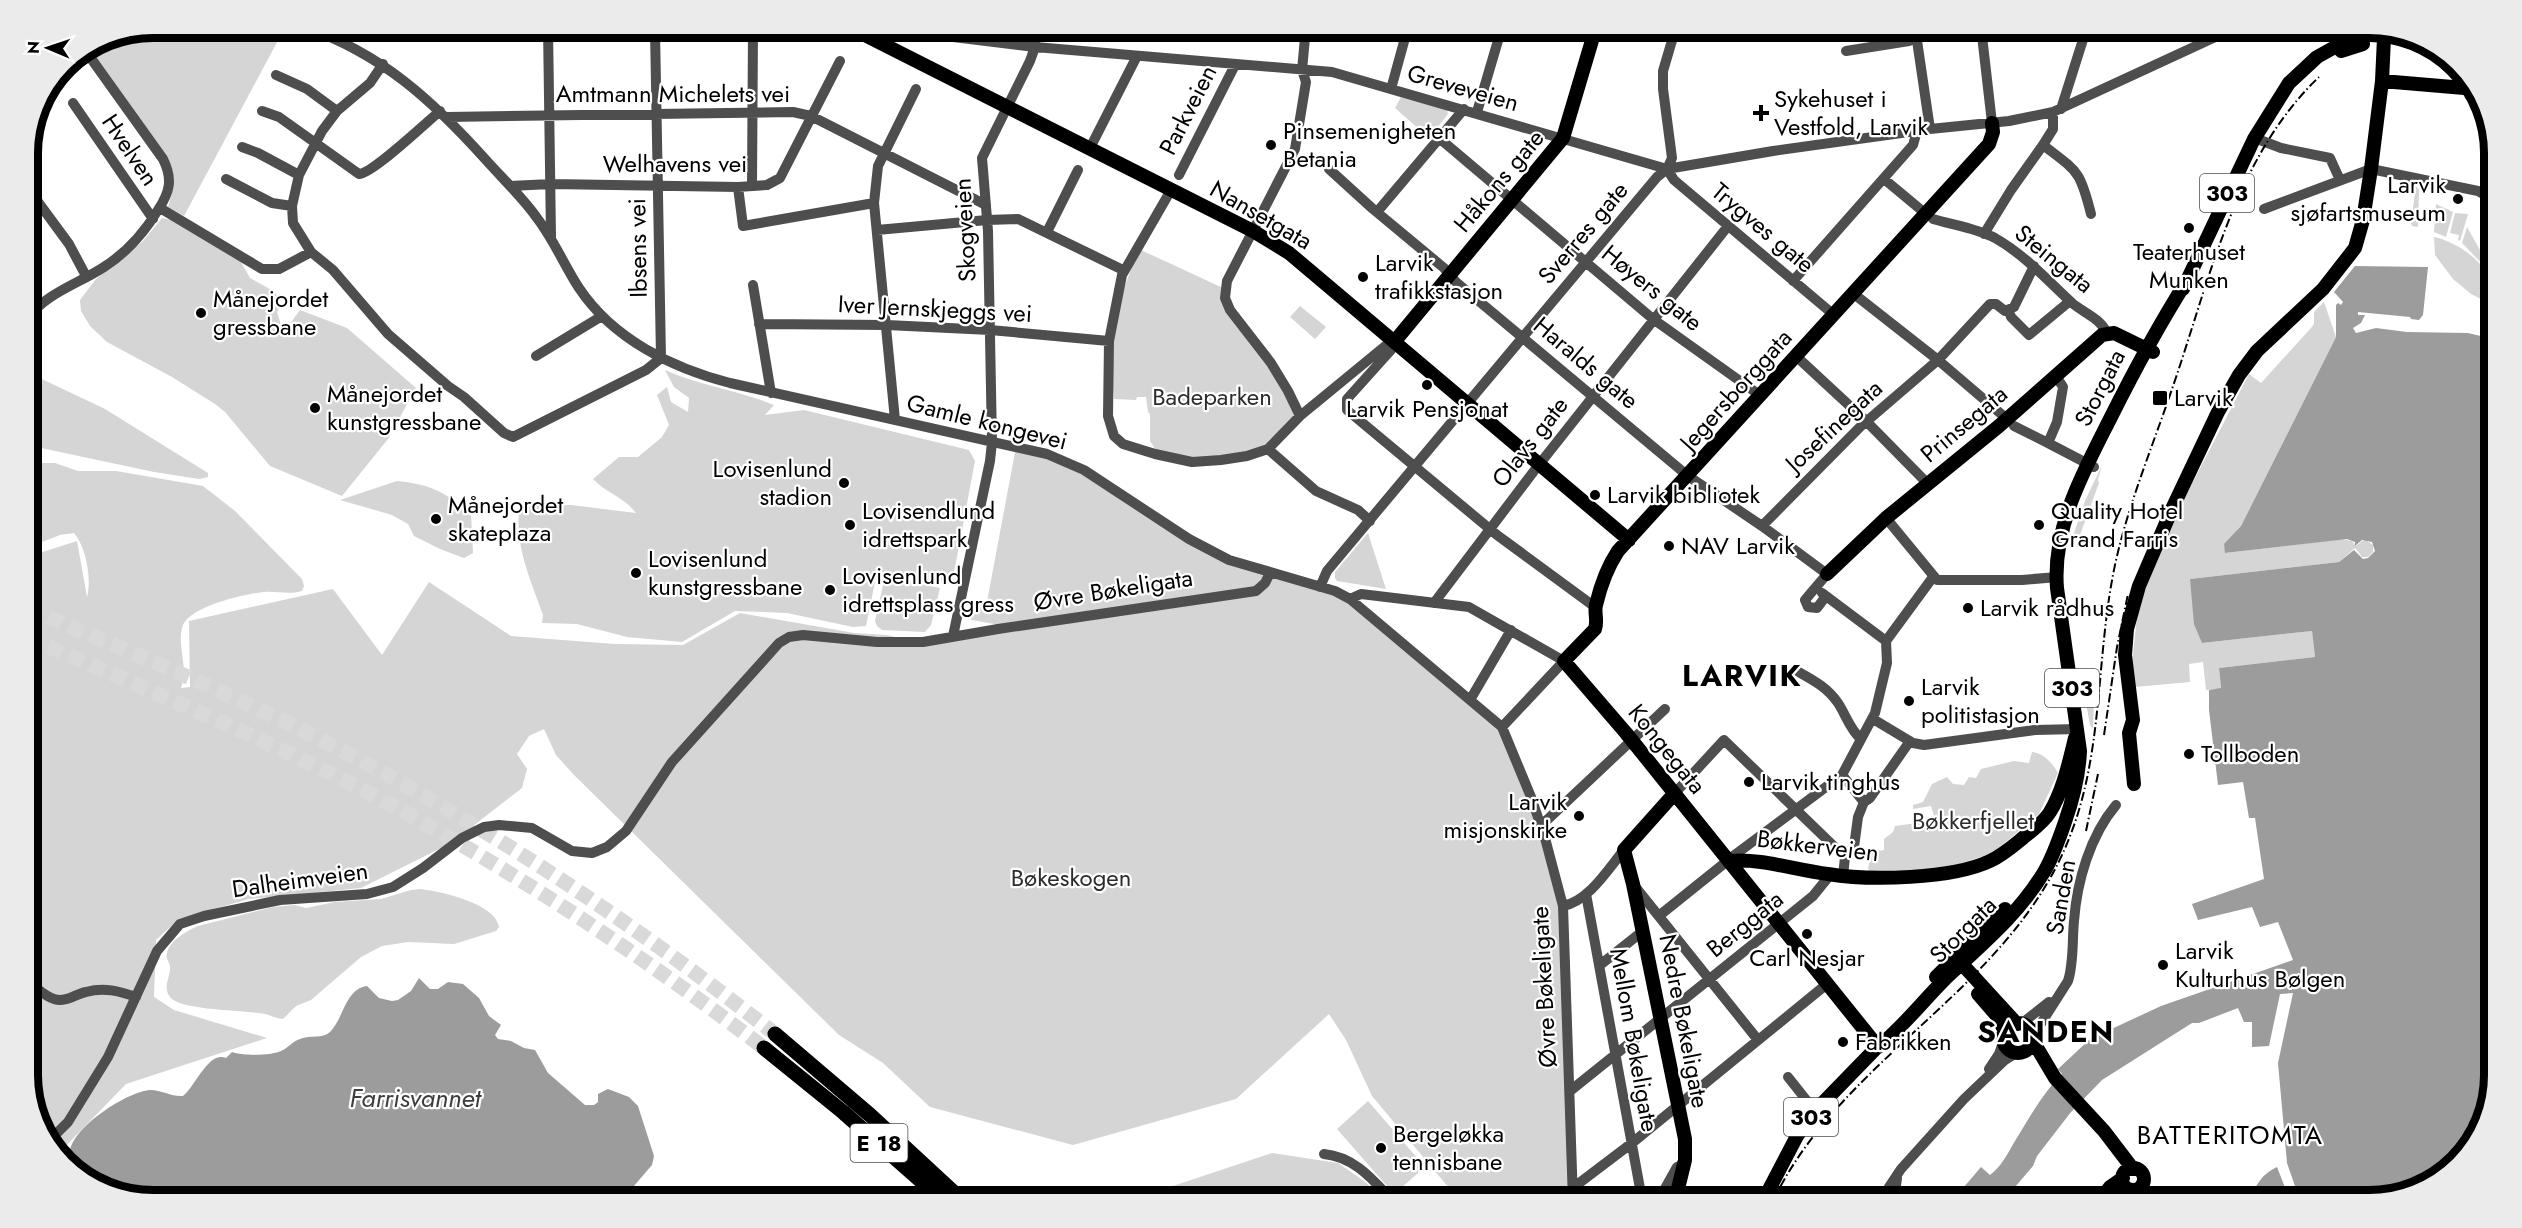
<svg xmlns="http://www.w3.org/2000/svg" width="2522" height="1228" font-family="Jost,sans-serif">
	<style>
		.green { fill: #d5d5d5 }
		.water { fill: #9c9c9c }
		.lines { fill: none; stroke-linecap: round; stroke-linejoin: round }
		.highway-tunnel { stroke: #d9d9d9; stroke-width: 15; stroke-dasharray: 15 8; stroke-linecap: butt }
		.minor { stroke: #4e4e4e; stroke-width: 10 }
		.major { stroke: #000; stroke-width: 14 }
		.highway { stroke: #000; stroke-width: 15 }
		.rail { stroke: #000; stroke-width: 2; stroke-dasharray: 9 3 1.5 3; stroke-linecap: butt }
		.poi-dot { fill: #000; stroke: #fff; stroke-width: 2 }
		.labels { text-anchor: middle; stroke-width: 4.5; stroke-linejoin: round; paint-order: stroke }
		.shield { fill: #fff; stroke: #4c4c4c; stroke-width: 1.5 }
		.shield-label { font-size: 22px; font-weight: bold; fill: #000 }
		.street-label { font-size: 24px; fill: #000; stroke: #fff }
		.poi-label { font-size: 24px; fill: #000; stroke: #fff; text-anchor: start }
		.park-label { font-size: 24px; fill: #2c2c2c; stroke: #fff }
		.water-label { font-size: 26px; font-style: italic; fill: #3d3d3d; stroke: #fff }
		.neighbourhood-label { font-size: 26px; letter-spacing: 1.5px; fill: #000; stroke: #fff }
		.district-label { font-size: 30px; font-weight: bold; letter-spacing: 1.5px; fill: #000; stroke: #fff }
		.rim { fill: none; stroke: #000; stroke-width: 8 }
	</style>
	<rect width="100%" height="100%" fill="#fff"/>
	<!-- green -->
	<path class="green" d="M153 27H265L282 33 184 216 168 207C174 187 177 177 167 158L88 48 105 36Z
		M1401 97 1447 110 1448 114 1429 138 1395 108Z
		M2416 186 2419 190 2418 227 2412 226 2411 223Z
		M2436 204 2453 212 2446 237 2434 232Z
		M2455 213 2468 214 2460 241 2458 240 2459 235 2450 233Z
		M162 218 171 220 241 262 250 278 275 292 281 305 277 312 281 325 287 328 300 310 347 328 416 388 388 439 342 496 270 466 225 412 215 404 172 377 107 342 90 326 81 311 80 300 96 279 143 241Z
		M2467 227 2480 250 2495 262V267L2489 271 2462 243Z
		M2434 237C2460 242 2504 273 2489 303L2471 294 2453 279 2435 255Z
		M1141 250 1223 288 1222 294 1287 389 1295 417 1259 452 1192 462 1155 449 1150 441V414L1148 412 1146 397H1137L1136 400 1114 399C1109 350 1116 292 1141 250Z
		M2324 302 2336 337 2241 526 2224 545 2226 553 2342 539 2352 541 2356 546 2362 541 2366 540 2373 545V552L2368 557H2362L2355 548 2339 562 2190 579 2202 643 2312 631 2315 657 2219 668 2221 689 2206 690 2203 662 2189 664 2190 682 2135 687 2132 664 2138 607 2167 532 2249 374 2261 383 2311 328 2314 324V312Z
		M1300 306 1326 327 1315 339 1290 317Z
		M665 370C700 386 738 390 774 405L765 415 804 410 969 450 975 461 953 578 949 579 952 580 951 584 877 572 866 626 853 627 787 613 735 611 682 642 627 637 577 624 542 623 543 615C532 583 515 547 519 512L531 505H571L636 513C624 497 606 493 593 479L619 457H638L662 437 669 425 657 395 667 387 671 402 688 412 689 398 674 387Z
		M27 372 105 409 208 473V477L199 479 154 472 27 445Z
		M1016 447 1047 454 1229 560 1335 591 1502 727 1563 906 1574 1187 1547 1191 1545 1201H1460L1372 1096 1346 1040 1329 1014 1236 1099 1073 1145 930 1107 883 1063 839 1035 574 775 556 755 544 729 529 736 517 754 527 769 522 788 451 843 361 888 249 899 179 919 156 940 154 997 174 1010 267 1038 126 1084 58 1154 48 1145 27 1084V557L77 541 87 597C92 579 86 547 74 533L60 535 27 548V463H55L78 471H116L203 486 235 511 302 579 304 586 302 591C289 595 277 591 264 592 245 594 186 607 182 628 177 648 189 668 181 688L190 687 189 621 333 589 382 655 429 582 511 636 615 644 683 645 740 613 854 633 887 635 926 645 1010 627 972 620 965 615V613L972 608 986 607Z
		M2102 465 2098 480 2099 483 2080 535 2073 536 2085 501Z
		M397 481C430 484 447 493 471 514L473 553 464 558 440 549 414 536 408 524 392 515 340 500Z
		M1368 533 1386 589 1337 581 1335 578V572Z
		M885 576 940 588 931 625 925 632 882 630 877 626 875 621Z
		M2095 671 2093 729 2090 725 2084 692 2091 690 2087 674Z
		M2032 752C2044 753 2053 764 2058 773L2039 814 1993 853 1956 865 1908 871 1870 873 1868 868 1872 852 1884 850V839L1893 832 1895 826 1917 823 1918 819 1934 816 1931 806 1913 809V805L1923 802 1932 784 1947 777 1953 784 1964 785 1969 777 1976 778 1981 769 2014 761 2029 763Z
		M421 889C442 892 495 903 499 927L496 931 454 944 408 942 382 946 361 957 311 1000 296 1006 283 1019C276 1018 272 1016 265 1014 248 1010 180 1011 170 997 162 987 171 977 170 966 169 961 165 958 167 953 170 940 187 931 198 926L273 907 295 905 306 908 335 902 381 899 411 890Z
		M1368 1101 1425 1167 1394 1194 1337 1129Z
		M1272 1153 1338 1163 1364 1181 1386 1201H1157L1167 1188Z"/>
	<!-- water -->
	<path class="water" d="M2355 266 2428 267 2423 315 2419 320 2411 319 2410 317 2358 312V315H2365L2361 323 2353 328 2356 333 2376 328 2407 332 2468 333 2485 337 2492 345 2495 352V1075L2482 1131 2439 1180 2370 1201H2250C2255 1185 2262 1174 2277 1167L2286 1190 2295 1186 2287 1163 2278 1063 2293 993 2280 994 2269 1046 2252 1047V1022H2244L2238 1008 2199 1023H2192L2102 1080 2071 1112 2037 1156 2033 1166 2003 1201H1952L1981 1167 1990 1175C2001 1167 2008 1153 2015 1141 2030 1117 2042 1094 2062 1074L2058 1069 2090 1039 2161 1006 2293 960 2278 922 2260 927 2252 907 2198 920 2192 904 2264 879 2255 818H2249L2243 782 2218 785 2209 710V690L2221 688 2219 668 2315 657 2312 631 2202 643 2194 624 2190 579 2339 562 2354 550 2363 559 2368 558 2375 551 2372 542 2362 540 2355 546V542L2347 539 2225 553 2224 544 2241 526 2336 337V305L2338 303 2341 305 2343 302 2334 292Z
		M419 978 430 989H438L448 982 463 984 479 998 489 1016 501 1025 495 1035 498 1039 511 1041 524 1048 535 1050 548 1073 585 1105H594L598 1102V1094L608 1089 629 1097 638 1106 654 1156 652 1165 621 1201C583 1201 547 1201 509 1200 482 1199 442 1185 417 1201H153L97 1188 71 1165C72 1159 69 1156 70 1151 74 1126 127 1092 150 1090 162 1090 172 1097 183 1096 196 1086 208 1051 226 1058L232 1052C244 1056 272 1056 283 1050 290 1046 294 1040 303 1038 312 1035 322 1039 330 1032 344 1018 345 989 367 986L379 998 392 1001 398 1000 411 991Z"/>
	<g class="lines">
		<!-- highway-tunnel -->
		<path class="highway-tunnel" d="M27 608C122 649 217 687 310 734 475 818 629 919 775 1034
			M27 637C141 687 255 734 365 791 505 865 638 952 764 1048"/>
		<!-- minor -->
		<path class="minor" d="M305 27C382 54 432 100 486 160 503 179 522 197 537 218 554 240 564 265 579 288 613 339 672 368 730 383L1047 454 1084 470 1189 539 1229 560 1335 591 1350 599 1502 727 1531 797 1545 838 1563 906 1573 1201
			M548 27 551 237
			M1915 27 1930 129
			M1981 27 1992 123
			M328 35 403 32 769 29 776 27
			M937 35 1035 47 1332 72 1667 169 1773 151 1930 129 2009 121 2053 112 2237 27
			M1846 51 1909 41C1924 33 1946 38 1959 27
			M383 64 370 83 337 111 322 131 299 175 292 206 293 223 311 252 333 270 388 334 448 386 464 397 504 433 513 437 646 370 661 358 655 30
			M276 75 307 89 337 111
			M2456 87 2462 73
			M1391 89 1408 27
			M73 103 153 219
			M2061 109 2087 27
			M262 111 279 117 359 174C372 174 427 122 440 111
			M1477 112 1502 27
			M447 117 793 112 811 116 986 205
			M1439 138 1653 319 1761 396
			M2260 140 2281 148 2330 158 2340 180
			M2043 145C2078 172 2080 170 2091 214
			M242 147 258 153 299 175
			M1090 148 1137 56
			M1329 169 1373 209 1444 268 1456 282 1688 476 1762 526 1827 574 1805 600 1808 607 1817 608 1826 596
			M1667 169 1674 180 1834 315
			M1179 175 1235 65
			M226 179 272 203 292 206
			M1884 179 1926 214
			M752 185 753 29
			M510 186 551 184 738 187 767 185 780 178 840 61
			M27 187 69 244 86 276
			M738 187 743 226 874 203
			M1171 190 1122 275 1109 341 1108 416 1114 436 1123 444 1155 454 1192 462 1221 460 1247 456 1268 449 1300 416 1384 347 1395 341
			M160 208 262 269H279L311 252
			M2264 209 2371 169 2478 191 2488 197 2495 206
			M1377 212 1464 109
			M1933 219C1953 225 1976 228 1995 238 2025 255 2047 280 2072 303 2084 313 2100 318 2107 333
			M877 230 987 220 1018 219 1123 270
			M1047 232 1078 170
			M1984 234 2011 190 2043 145 2053 129V112
			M1793 281 1913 145 1917 131
			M753 285 771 393
			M1854 294 1938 360 2007 419
			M2009 311 2011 317 2029 335 2070 301
			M27 319C46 293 78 284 104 267 126 253 144 233 158 210 170 192 173 179 163 159L85 50
			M759 324 887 325 990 330 1109 341
			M1395 341 1391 350 1347 399V410L1497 535 1595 607
			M536 356 602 316
			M1797 357 1866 421 1928 484
			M2056 376 2063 387 2057 422 2048 443 2094 467
			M1300 416 1288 391 1271 363 1230 310 1225 298 1227 281 1295 149 1306 82 1302 70 1306 27
			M895 420 874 203 878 166 916 89
			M2014 426 2048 443
			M1268 449 1316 491 1358 510 1370 521
			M1886 518 1937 580H2022L2057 577
			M1762 526 1860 427 1938 360 1990 304H1996L2005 311 2014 307 2034 266
			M1320 587 1327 571 1657 177 1667 169 1672 158 1663 89V71L1676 27
			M1822 593 1886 641
			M1350 599 1361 594 1469 607 1564 661 1502 727
			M1434 603 1534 471 1728 226
			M953 636 990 461 992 442 988 231 982 158 1030 61 1035 47 1036 27
			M1797 671C1813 680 1827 687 1838 703 1846 715 1850 730 1861 739
			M1470 700 1511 630
			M1873 719 1913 743 1924 745 2035 730 2078 729
			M1842 775 1864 802
			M1674 794 1724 740 1845 857
			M1864 802 1870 798 1910 741
			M1540 823 1547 820 1665 709
			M1843 876 1845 857 1854 847 1858 817 1864 802
			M1633 884 1758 1040
			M1586 894 1641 1194
			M1563 906C1589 901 1608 869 1624 850
			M1660 915 1736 854 1842 775 1875 713 1887 663 1886 641 1933 577
			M1600 965 1643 931
			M27 981C36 987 44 996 54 999 66 1003 75 994 86 992 104 987 119 991 136 997
			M2021 1024 2049 1002
			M2033 1036 2068 981C2074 962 2072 941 2074 921 2077 881 2090 836 2116 805
			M1989 1069 1999 1054 2004 1040
			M1788 1077 1815 1111
			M1570 1091 1813 896 1830 875
			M46 1138 56 1134 68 1122 108 1057 157 951 180 924 204 916 280 900 367 894 393 887 423 868 462 838 484 827 499 825 532 828 572 851 592 853 607 847 626 831 672 762 779 643 789 637 803 635 877 642H923L998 629 1256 591 1265 583 1270 573
			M1324 1154C1355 1157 1373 1180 1393 1201
			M1897 1178 1895 1193 1889 1192V1187L1901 1169 1964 1099 2005 1060 2016 1053
			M1574 1187 1632 1143 1827 984
			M1658 1201 1677 1167 1683 1165
			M1873 1201 1888 1191"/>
		<!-- major -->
		<path class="major" d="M849 27 1253 231 1289 253 1629 540
			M2341 51 2363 44
			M2382 81 2476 89
			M2183 289 2254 139 2289 83 2317 57 2353 37 2358 31
			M1395 341 1563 138 1596 27
			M1827 574 1886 518 1999 426 2102 335 2114 333 2153 352
			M2134 784 2129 733 2133 720 2125 655 2127 629 2139 586 2172 509 2218 412 2239 375 2257 351 2323 289 2355 248 2363 220 2371 169 2382 81 2384 38
			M1674 794 1624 850 1633 884 1685 1139V1160L1675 1201
			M1729 861C1761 858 1795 870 1828 874 1870 881 1952 879 1990 861 2003 855 2013 846 2024 837 2033 830 2044 822 2050 812 2063 791 2069 762 2075 738
			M1954 960 1962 964 2017 1024
			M1936 977 2005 909
			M1978 994 1998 1017 2005 1032
			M2003 1038a15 15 0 1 1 30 0a15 15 0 1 1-30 0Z
			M2033 1041 2055 1078 2104 1131 2133 1169
			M1878 1047 1626 733 1564 661 1595 629C1598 620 1594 613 1596 605 1600 588 1608 566 1618 551L1989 144 1993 132 1992 123
			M1878 1047C1903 1027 1922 1002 1945 979 1980 946 2019 914 2044 872 2053 857 2059 839 2065 822 2073 799 2079 776 2080 751L2057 588C2052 526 2085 469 2112 415 2135 369 2159 325 2186 282
			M2122 1179a11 11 0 1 1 22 0a11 11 0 1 1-22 0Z
			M2142 1185 2150 1201
			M1763 1201 1797 1136 1815 1111 1883 1041
			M2099 1201 2110 1187 2123 1178"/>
		<!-- highway -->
		<path class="highway" d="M775 1034 870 1115 963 1201
			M764 1048 843 1112 944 1201"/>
		<!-- rail -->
		<path class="rail" d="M2104 735 2117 647 2128 594
			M2086 831 2098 774
			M1773 1201C1841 1059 2004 992 2066 846 2102 762 2096 674 2111 586 2122 519 2150 454 2172 389 2209 283 2234 158 2319 77"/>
	</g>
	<!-- markers -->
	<g class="poi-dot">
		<path d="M1758 104h6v6h6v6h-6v6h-6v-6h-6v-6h6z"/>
		<circle cx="1271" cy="145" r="6"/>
		<circle cx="2458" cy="199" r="6"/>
		<circle cx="2189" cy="228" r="6"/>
		<circle cx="1363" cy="277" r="6"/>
		<circle cx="201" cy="313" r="6"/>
		<circle cx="1427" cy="385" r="6"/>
		<rect x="2152" y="390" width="16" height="16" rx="3"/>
		<circle cx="315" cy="408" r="6"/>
		<circle cx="844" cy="483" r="6"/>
		<circle cx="1595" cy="495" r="6"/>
		<circle cx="436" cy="519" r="6"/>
		<circle cx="850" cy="525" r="6"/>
		<circle cx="2039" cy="525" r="6"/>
		<circle cx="1669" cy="546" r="6"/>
		<circle cx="636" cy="573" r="6"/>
		<circle cx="830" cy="590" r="6"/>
		<circle cx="1968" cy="608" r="6"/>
		<circle cx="1909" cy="701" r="6"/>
		<circle cx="2189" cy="754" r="6"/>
		<circle cx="1749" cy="782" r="6"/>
		<circle cx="1579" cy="816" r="6"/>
		<circle cx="1807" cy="934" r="6"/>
		<circle cx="2163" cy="965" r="6"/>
		<circle cx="1843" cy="1042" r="6"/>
		<circle cx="1381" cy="1148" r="6"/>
	</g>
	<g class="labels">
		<!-- shield labels -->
		<g class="shield">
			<rect x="2200" y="174" width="54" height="38" rx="4.5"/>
			<rect x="2045" y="669" width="54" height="38" rx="4.5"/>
			<rect x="1784" y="1098" width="54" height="38" rx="4.5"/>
			<rect x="850.5" y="1124" width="57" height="38" rx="4.5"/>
		</g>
		<g class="shield-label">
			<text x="2227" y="201">303</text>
			<text x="2072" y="696">303</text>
			<text x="1811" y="1125">303</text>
			<text x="879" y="1151">E 18</text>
		</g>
		<!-- street labels -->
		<g class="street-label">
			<text transform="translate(1463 88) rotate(16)" y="8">Greveveien</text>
			<text x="673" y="102">Amtmann Michelets vei</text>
			<text transform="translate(1188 110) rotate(-63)" y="8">Parkveien</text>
			<text transform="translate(130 150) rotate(56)" y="8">Hvelven</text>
			<text x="675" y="172">Welhavens vei</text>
			<text transform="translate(1499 181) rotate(-50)" y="8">Håkons gate</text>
			<text transform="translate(1261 215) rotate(30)" y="8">Nansetgata</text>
			<text transform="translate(1763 228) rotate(40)" y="8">Trygves gate</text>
			<text transform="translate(965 230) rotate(-93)" y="8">Skogveien</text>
			<text transform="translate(1583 233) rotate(-50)" y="8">Sverres gate</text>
			<text transform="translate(638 248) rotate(-91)" y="8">Ibsens vei</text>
			<text transform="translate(2054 259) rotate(39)" y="8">Steingata</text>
			<text transform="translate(1652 288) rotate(39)" y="8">Høyers gate</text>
			<text transform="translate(935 309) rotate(3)" y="8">Iver Jernskjeggs vei</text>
			<text transform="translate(1586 363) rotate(40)" y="8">Haralds gate</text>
			<text transform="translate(2100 388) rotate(-63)" y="8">Storgata</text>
			<text transform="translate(1736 390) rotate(-48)" y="8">Jegersborggata</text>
			<text transform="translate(987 422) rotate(14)" y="8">Gamle kongevei</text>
			<text transform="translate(1964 424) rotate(-40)" y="8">Prinsegata</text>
			<text transform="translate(1834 426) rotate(-43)" y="8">Josefinegata</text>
			<text transform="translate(1530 442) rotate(-52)" y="8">Olavs gate</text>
			<text transform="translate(1113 590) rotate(-9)" y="8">Øvre Bøkeligata</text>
			<text transform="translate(1667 749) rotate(51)" y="8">Kongegata</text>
			<text transform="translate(1818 846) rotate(7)" y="8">Bøkkerveien</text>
			<text transform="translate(300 880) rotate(-8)" y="8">Dalheimveien</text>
			<text transform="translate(2061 897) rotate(-80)" y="8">Sanden</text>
			<text transform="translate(1745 924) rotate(-39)" y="8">Berggata</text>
			<text transform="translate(1963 930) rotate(-45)" y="8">Storgata</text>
			<text transform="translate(1544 987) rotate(-93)" y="8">Øvre Bøkeligate</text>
			<text transform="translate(1684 1021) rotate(79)" y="8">Nedre Bøkeligate</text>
			<text transform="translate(1634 1040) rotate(80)" y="8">Mellom Bøkeligate</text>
		</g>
		<!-- poi labels -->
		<g class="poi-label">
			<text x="1774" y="107">Sykehuset i<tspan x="1774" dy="28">Vestfold, Larvik</tspan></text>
			<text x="1283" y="139">Pinsemenigheten<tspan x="1283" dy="28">Betania</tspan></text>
			<text x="2446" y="193" text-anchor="end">Larvik<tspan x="2446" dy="28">sjøfartsmuseum</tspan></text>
			<text x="2189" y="260" text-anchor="middle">Teaterhuset<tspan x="2189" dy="28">Munken</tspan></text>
			<text x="1375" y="271">Larvik<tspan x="1375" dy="28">trafikkstasjon</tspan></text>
			<text x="213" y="307">Månejordet<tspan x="213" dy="28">gressbane</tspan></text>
			<text x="327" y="402">Månejordet<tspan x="327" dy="28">kunstgressbane</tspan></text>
			<text x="2174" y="406">Larvik</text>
			<text x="1427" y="417" text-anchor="middle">Larvik Pensjonat</text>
			<text x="832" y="477" text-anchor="end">Lovisenlund<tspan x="832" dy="28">stadion</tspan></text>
			<text x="1607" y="503">Larvik bibliotek</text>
			<text x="448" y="513">Månejordet<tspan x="448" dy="28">skateplaza</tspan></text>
			<text x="862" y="519">Lovisendlund<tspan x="862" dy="28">idrettspark</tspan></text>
			<text x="2051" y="519">Quality Hotel<tspan x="2051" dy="28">Grand Farris</tspan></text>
			<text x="1681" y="554">NAV Larvik</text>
			<text x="648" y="567">Lovisenlund<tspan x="648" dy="28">kunstgressbane</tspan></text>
			<text x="842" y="584">Lovisenlund<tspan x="842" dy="28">idrettsplass gress</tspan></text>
			<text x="1980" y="616">Larvik rådhus</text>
			<text x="1921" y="695">Larvik<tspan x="1921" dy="28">politistasjon</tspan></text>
			<text x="2201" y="762">Tollboden</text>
			<text x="1761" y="790">Larvik tinghus</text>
			<text x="1567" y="810" text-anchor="end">Larvik<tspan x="1567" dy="28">misjonskirke</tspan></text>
			<text x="2175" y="959">Larvik<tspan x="2175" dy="28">Kulturhus Bølgen</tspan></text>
			<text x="1807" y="966" text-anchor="middle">Carl Nesjar</text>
			<text x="1855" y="1050">Fabrikken</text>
			<text x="1393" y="1142">Bergeløkka<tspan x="1393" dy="28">tennisbane</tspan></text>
		</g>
		<!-- park labels -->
		<g class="park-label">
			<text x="1212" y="405">Badeparken</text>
			<text x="1973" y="829">Bøkkerfjellet</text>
			<text x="1071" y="886">Bøkeskogen</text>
		</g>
		<!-- water labels -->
		<g class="water-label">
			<text x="415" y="1107">Farrisvannet</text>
		</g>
		<!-- neighbourhood labels -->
		<g class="neighbourhood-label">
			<text x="2230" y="1144">BATTERITOMTA</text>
		</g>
		<!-- district labels -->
		<g class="district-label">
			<text x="1742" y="686">LARVIK</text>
			<text x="2046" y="1042">SANDEN</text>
		</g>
	</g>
	<!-- crop -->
	<path d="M0 0H2522V1228H0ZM153 38H2369A115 115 0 0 1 2484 153V1075A115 115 0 0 1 2369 1190H153A115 115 0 0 1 38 1075V153A115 115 0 0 1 153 38Z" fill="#ebebeb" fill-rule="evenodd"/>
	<path class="rim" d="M153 38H2369A115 115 0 0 1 2484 153V1075A115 115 0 0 1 2369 1190H153A115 115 0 0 1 38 1075V153A115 115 0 0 1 153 38Z"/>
	<!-- north arrow -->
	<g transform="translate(48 48) rotate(272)" stroke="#ffffff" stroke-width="4.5" paint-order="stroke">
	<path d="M0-4.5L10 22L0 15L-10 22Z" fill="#000000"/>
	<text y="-9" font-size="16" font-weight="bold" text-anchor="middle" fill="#000000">N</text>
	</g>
</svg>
